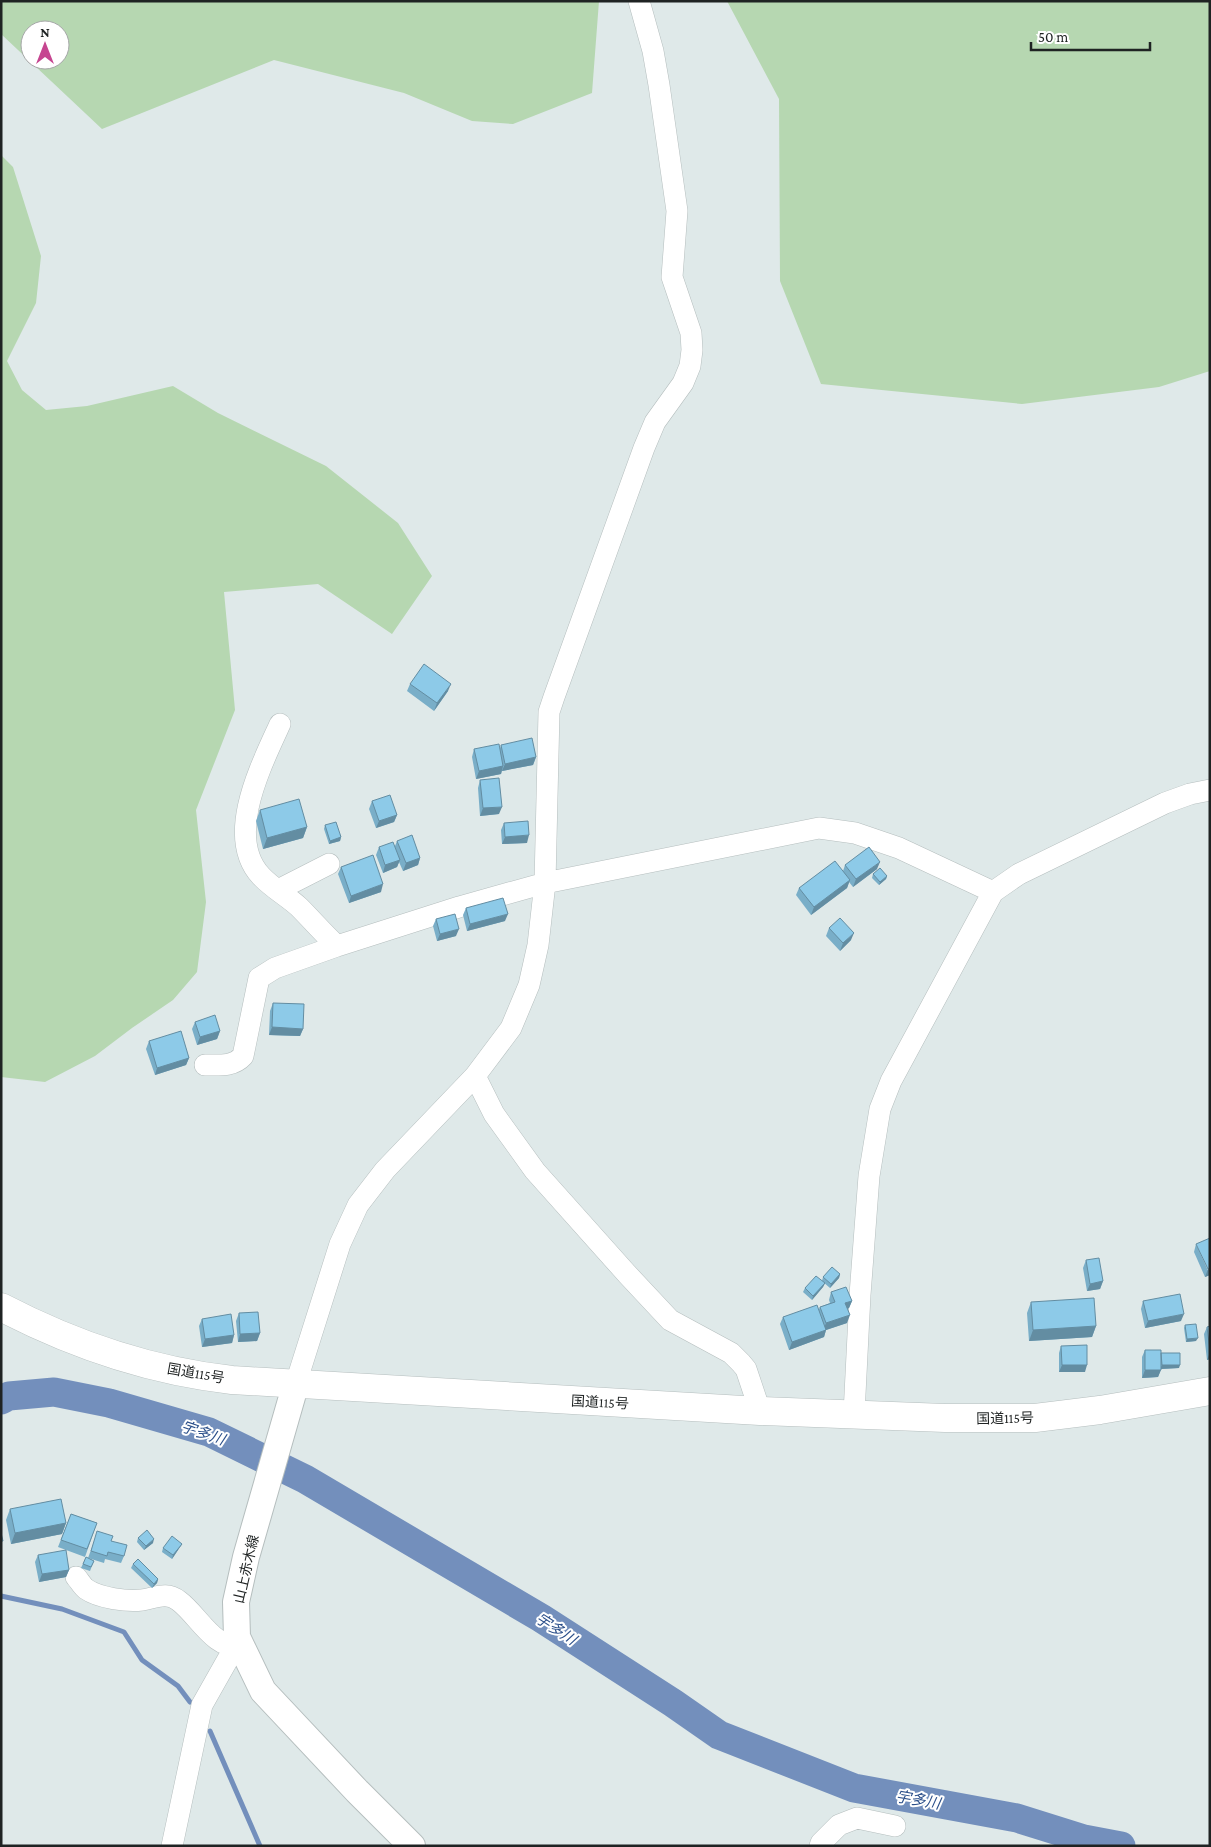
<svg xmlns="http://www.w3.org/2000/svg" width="1211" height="1847" font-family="'Crimson Pro','Noto Sans JP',serif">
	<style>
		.green { fill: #b6d7b1; fill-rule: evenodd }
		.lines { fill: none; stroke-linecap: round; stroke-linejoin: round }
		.stream { stroke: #738fbc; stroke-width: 5 }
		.river { stroke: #738fbc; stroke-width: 29 }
		.minor-casing { stroke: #b5bebe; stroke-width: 22 }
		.major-casing { stroke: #b5bebe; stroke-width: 28 }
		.highway-casing { stroke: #b5bebe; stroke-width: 29 }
		.minor { stroke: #fff; stroke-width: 21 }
		.major { stroke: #fff; stroke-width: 26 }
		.highway { stroke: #fff; stroke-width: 28 }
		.wall { fill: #79aec8 }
		.shaded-wall { fill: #638da2 }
		.building { fill: #8dcae8; stroke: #638da2 }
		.labels { text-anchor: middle; stroke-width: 4; stroke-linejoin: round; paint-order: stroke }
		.street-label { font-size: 14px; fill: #1f2323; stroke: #fff }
		.water-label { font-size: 15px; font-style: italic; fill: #2b4f8a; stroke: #fff }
	</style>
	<rect width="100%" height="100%" fill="#dfe9e9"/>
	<!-- green -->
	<path class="green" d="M1 1H599L592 93 513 124 472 121 404 93 274 60 102 129 1 34ZM30 30H60V60H30Z
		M727 1H1210V371L1159 387 1022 404 821 384 780 281 779 99Z
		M1 155 13 167 41 256 36 303 7 361 22 390 46 410 87 406 173 386 218 413 326 466 398 523 432 576 392 634 318 584 224 592 235 710 196 810 206 902 197 972 173 1000 132 1028 95 1056 45 1082 1 1077Z"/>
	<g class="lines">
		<!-- stream -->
		<path class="stream" d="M1 1596 62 1609 124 1632 142 1660 178 1686 190 1702
			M210 1731 260 1846"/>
		<!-- river -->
		<path class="river" d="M1 1400 9 1396 54 1392 109 1403 209 1432 305 1479 541 1618 673 1703 719 1735 854 1788 1017 1818 1084 1839 1121 1846"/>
		<!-- minor casing -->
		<g class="minor-casing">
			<path id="minor" d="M639 1 653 51 659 85 677 211 672 277 691 333 692 350 690 366 683 383 655 422 644 448 554 697 549 712 545 883 538 945 529 985 511 1028 475 1076 494 1114 535 1171 627 1274 670 1320 731 1353 741 1363 746 1369 760 1411
				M280 724C262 764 224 836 261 876 272 888 287 896 299 907 312 920 324 934 337 946L459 907 545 883 819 828 855 833 899 848 993 892
				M278 890 329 864
				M205 1065C219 1065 233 1067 243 1056L259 978 275 968 337 946
				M296 1383 340 1244 358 1205 385 1170 475 1076
				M854 1414 860 1295 869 1176 880 1109 891 1081 993 892 1019 874 1165 803 1190 794 1210 790
				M76 1577C79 1580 82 1586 86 1589 99 1598 127 1602 142 1600 156 1598 166 1591 179 1601 199 1616 213 1649 242 1647
				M172 1846 202 1705 228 1659 242 1647
				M820 1846 821 1843 839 1825 857 1818 895 1826"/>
		</g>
		<!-- major casing -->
		<g class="major-casing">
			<path id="major" d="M296 1383 246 1557 236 1602 237 1637 263 1691 357 1791 412 1846"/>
		</g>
		<!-- highway casing -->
		<g class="highway-casing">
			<path id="highway" d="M1 1307C72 1344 152 1371 232 1380L760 1411 945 1418H1035L1100 1410 1210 1391"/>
		</g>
		<!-- minor -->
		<use href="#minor" class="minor"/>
		<!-- major -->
		<use href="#major" class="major"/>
		<!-- highway -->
		<use href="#highway" class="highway"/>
	</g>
	<!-- wall -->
	<path class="wall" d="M410 684 448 691 434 711 407 691Z
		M501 745 536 757 533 765 502 771V770L501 774 476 779 472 757 474 749 500 748Z
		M480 780 499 814 480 816 478 788Z
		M372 801 397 815 394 822 376 828 369 809Z
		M260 810 307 827 303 838 263 849 256 821Z
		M504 823 527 843 502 844 501 830Z
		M325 825 341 837 340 841 329 844 324 829Z
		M397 841 420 858 418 865 403 871 399 862 397 867 383 873 376 855 379 847 395 846Z
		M845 865 877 869 853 887 849 882 847 888 811 915 796 895 799 888 843 871Z
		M341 867 381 892 349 903 338 874Z
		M873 874 887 876 886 879 879 885 872 878Z
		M466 908 505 921 467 931 463 915Z
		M436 919 456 936 437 941 433 926Z
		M829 928 851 940 840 951 826 936Z
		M273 1003 303 1029 300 1036 269 1035 270 1011Z
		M195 1022 220 1031 217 1039 197 1045 192 1029Z
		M149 1041 189 1058 186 1065 155 1075 146 1049Z
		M1196 1244 1210 1275 1205 1277 1194 1252Z
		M1086 1260 1103 1281 1100 1289 1087 1291 1083 1268Z
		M840 1274 839 1278 830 1288 822 1281 825 1283 823 1287 812 1300 803 1292 805 1288 822 1281 823 1277Z
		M831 1292 852 1301 849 1308 847 1309V1323L826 1330 824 1337 789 1350 780 1324 783 1317 819 1309 820 1307 830 1303 829 1300Z
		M1143 1301 1181 1321 1145 1328 1141 1309Z
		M1031 1302 1096 1326 1092 1337 1029 1341 1027 1313Z
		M239 1313 260 1333 257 1341 238 1342 236 1321Z
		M202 1319 234 1335 232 1343 202 1347 199 1326Z
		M1185 1325 1196 1341 1186 1342 1184 1328Z
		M1210 1326V1359L1207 1360 1204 1334 1207 1327Z
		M1061 1346 1085 1372H1059V1353Z
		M1145 1350 1161 1355V1353L1179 1368 1161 1369 1158 1377 1142 1378V1357Z
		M10 1509 66 1523 62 1534 11 1544 6 1520Z
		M71 1514 97 1523 85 1557 58 1547Z
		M138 1538 153 1543 144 1550 137 1542Z
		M95 1539 111 1541 124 1556 121 1563 105 1559 104 1563 88 1558Z
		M182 1544 172 1559 162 1552 163 1548Z
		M38 1555 69 1570 66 1577 39 1582 35 1562Z
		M86 1557 94 1561 90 1571 81 1568Z
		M133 1564 158 1579 157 1583 152 1588 131 1568Z"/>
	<!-- shaded-wall -->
	<path class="shaded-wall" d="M451 684 448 691 434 711 437 703Z
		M536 757 533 765 502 771 505 764Z
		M503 766 501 774 476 779 479 771Z
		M502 807 499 814 480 816 483 808Z
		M397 815 394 822 376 828 379 821Z
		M307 827 303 838 263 849 267 838Z
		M529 835 527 843 502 844 505 837Z
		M341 837 340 841 329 844 330 841Z
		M420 858 418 865 403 871 406 863Z
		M400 860 397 867 383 873 385 865Z
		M880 862 877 869 853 887 856 879Z
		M887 876 886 879 879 885 880 882Z
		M850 880 847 888 811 915 814 907Z
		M383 884 381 892 349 903 351 896Z
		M508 914 505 921 467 931 470 924Z
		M459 929 456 936 437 941 440 934Z
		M854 933 851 940 840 951 843 943Z
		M272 1027 303 1029 300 1036 269 1035Z
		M220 1031 217 1039 197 1045 200 1037Z
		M189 1058 186 1065 155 1075 157 1068Z
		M1210 1268V1275L1205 1277 1208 1269Z
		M840 1274 839 1278 830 1288 831 1284Z
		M1103 1281 1100 1289 1087 1291 1090 1284Z
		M825 1283 823 1287 812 1300 813 1296Z
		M852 1301 849 1308 843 1311 845 1303Z
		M1184 1314 1181 1321 1145 1328 1148 1321Z
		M850 1315 847 1323 823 1331 826 1323Z
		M1096 1326 1092 1337 1029 1341 1033 1330Z
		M826 1330 824 1337 789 1350 792 1342Z
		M260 1333 257 1341 238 1342 240 1334Z
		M234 1335 232 1343 202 1347 205 1339Z
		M1198 1338 1196 1341 1186 1342 1187 1339Z
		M1210 1352V1359L1207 1360Z
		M1062 1365H1087L1085 1372H1059Z
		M1162 1365H1180L1179 1368 1160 1369Z
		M1145 1370H1161L1158 1377 1142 1378Z
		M66 1523 62 1534 11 1544 15 1533Z
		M154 1539 153 1543 144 1550 146 1546Z
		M182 1544 172 1559 173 1555Z
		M69 1570 66 1577 39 1582 42 1574Z
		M158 1579 157 1583 152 1588 154 1584Z"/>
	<!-- building -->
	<path class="building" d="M424 664 451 684 437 703 410 684Z
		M532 738 536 757 505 764 501 745Z
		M499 744 503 766 479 771 474 749Z
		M499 778 502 807 483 808 480 780Z
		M390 795 397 815 379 821 372 801Z
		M299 799 307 827 267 838 260 810Z
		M528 821 529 835 505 837 504 823Z
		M336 822 341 837 330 841 325 825Z
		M412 835 420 858 406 863 397 841Z
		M393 842 400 860 385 865 379 847Z
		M869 847 880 862 856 879 845 865Z
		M373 855 383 884 351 896 341 867Z
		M835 861 850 880 814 907 799 888Z
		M880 868 887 876 880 882 873 874Z
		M503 898 508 914 470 924 466 908Z
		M455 914 459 929 440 934 436 919Z
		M840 918 854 933 843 943 829 928Z
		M273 1003 304 1004 303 1029 272 1027Z
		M215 1015 220 1031 200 1037 195 1022Z
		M181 1031 189 1058 157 1068 149 1041Z
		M1210 1238V1268L1208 1269 1196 1244Z
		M1099 1258 1103 1281 1090 1284 1086 1260Z
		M832 1267 840 1274 831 1284 823 1277Z
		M816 1276 825 1283 813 1296 805 1288Z
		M846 1287 852 1301 845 1303 850 1315 826 1323 820 1307 835 1302 831 1292Z
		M1180 1294 1184 1314 1148 1321 1143 1301Z
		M1094 1298 1096 1326 1033 1330 1031 1302Z
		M817 1305 826 1330 792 1342 783 1317Z
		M258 1312 260 1333 240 1334 239 1313Z
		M231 1314 234 1335 205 1339 202 1319Z
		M1196 1324 1198 1338 1187 1339 1185 1325Z
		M1210 1326V1351L1207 1327Z
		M1087 1345V1365H1062L1061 1346Z
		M1145 1350H1161V1370H1145Z
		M1161 1353H1180V1365H1162Z
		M61 1499 66 1523 15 1533 10 1509Z
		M71 1514 97 1523 87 1549 61 1540Z
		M147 1530 154 1539 146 1546 138 1538Z
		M97 1531 113 1536 111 1541 127 1545 124 1556 108 1552 107 1556 91 1551Z
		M1 1533 3 1541H1Z
		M172 1536 182 1544 173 1555 163 1548Z
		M66 1550 69 1570 42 1574 38 1555Z
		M86 1557 94 1561 91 1567 83 1564Z
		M138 1559 158 1579 154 1584 133 1564Z"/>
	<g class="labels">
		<!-- street labels -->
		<g class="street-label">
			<text transform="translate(196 1373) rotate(10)" y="5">国道115号</text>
			<text transform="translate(600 1402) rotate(3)" y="5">国道115号</text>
			<text transform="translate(1005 1418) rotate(-1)" y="5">国道115号</text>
			<text transform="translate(246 1569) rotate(-77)" y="5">山上赤木線</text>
		</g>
		<!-- water labels -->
		<g class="water-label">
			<text transform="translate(203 1433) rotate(19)" y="5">宇多川</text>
			<text transform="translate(556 1629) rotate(33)" y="5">宇多川</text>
			<text transform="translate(918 1800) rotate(10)" y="5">宇多川</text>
		</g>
	</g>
	<!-- border -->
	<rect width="1211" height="1847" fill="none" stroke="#1f2323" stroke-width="5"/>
	<!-- north arrow -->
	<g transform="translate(45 45)"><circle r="24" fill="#ffffff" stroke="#a5a7a7"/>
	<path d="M0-4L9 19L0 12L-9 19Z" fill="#c64590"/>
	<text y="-8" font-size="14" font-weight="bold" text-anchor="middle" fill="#1f2323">N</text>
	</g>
	<!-- scale -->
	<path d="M1031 42v8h119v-8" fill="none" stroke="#1f2323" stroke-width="2.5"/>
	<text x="1038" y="42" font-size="15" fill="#1f2323" stroke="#ffffff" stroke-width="4" paint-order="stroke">50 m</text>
</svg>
